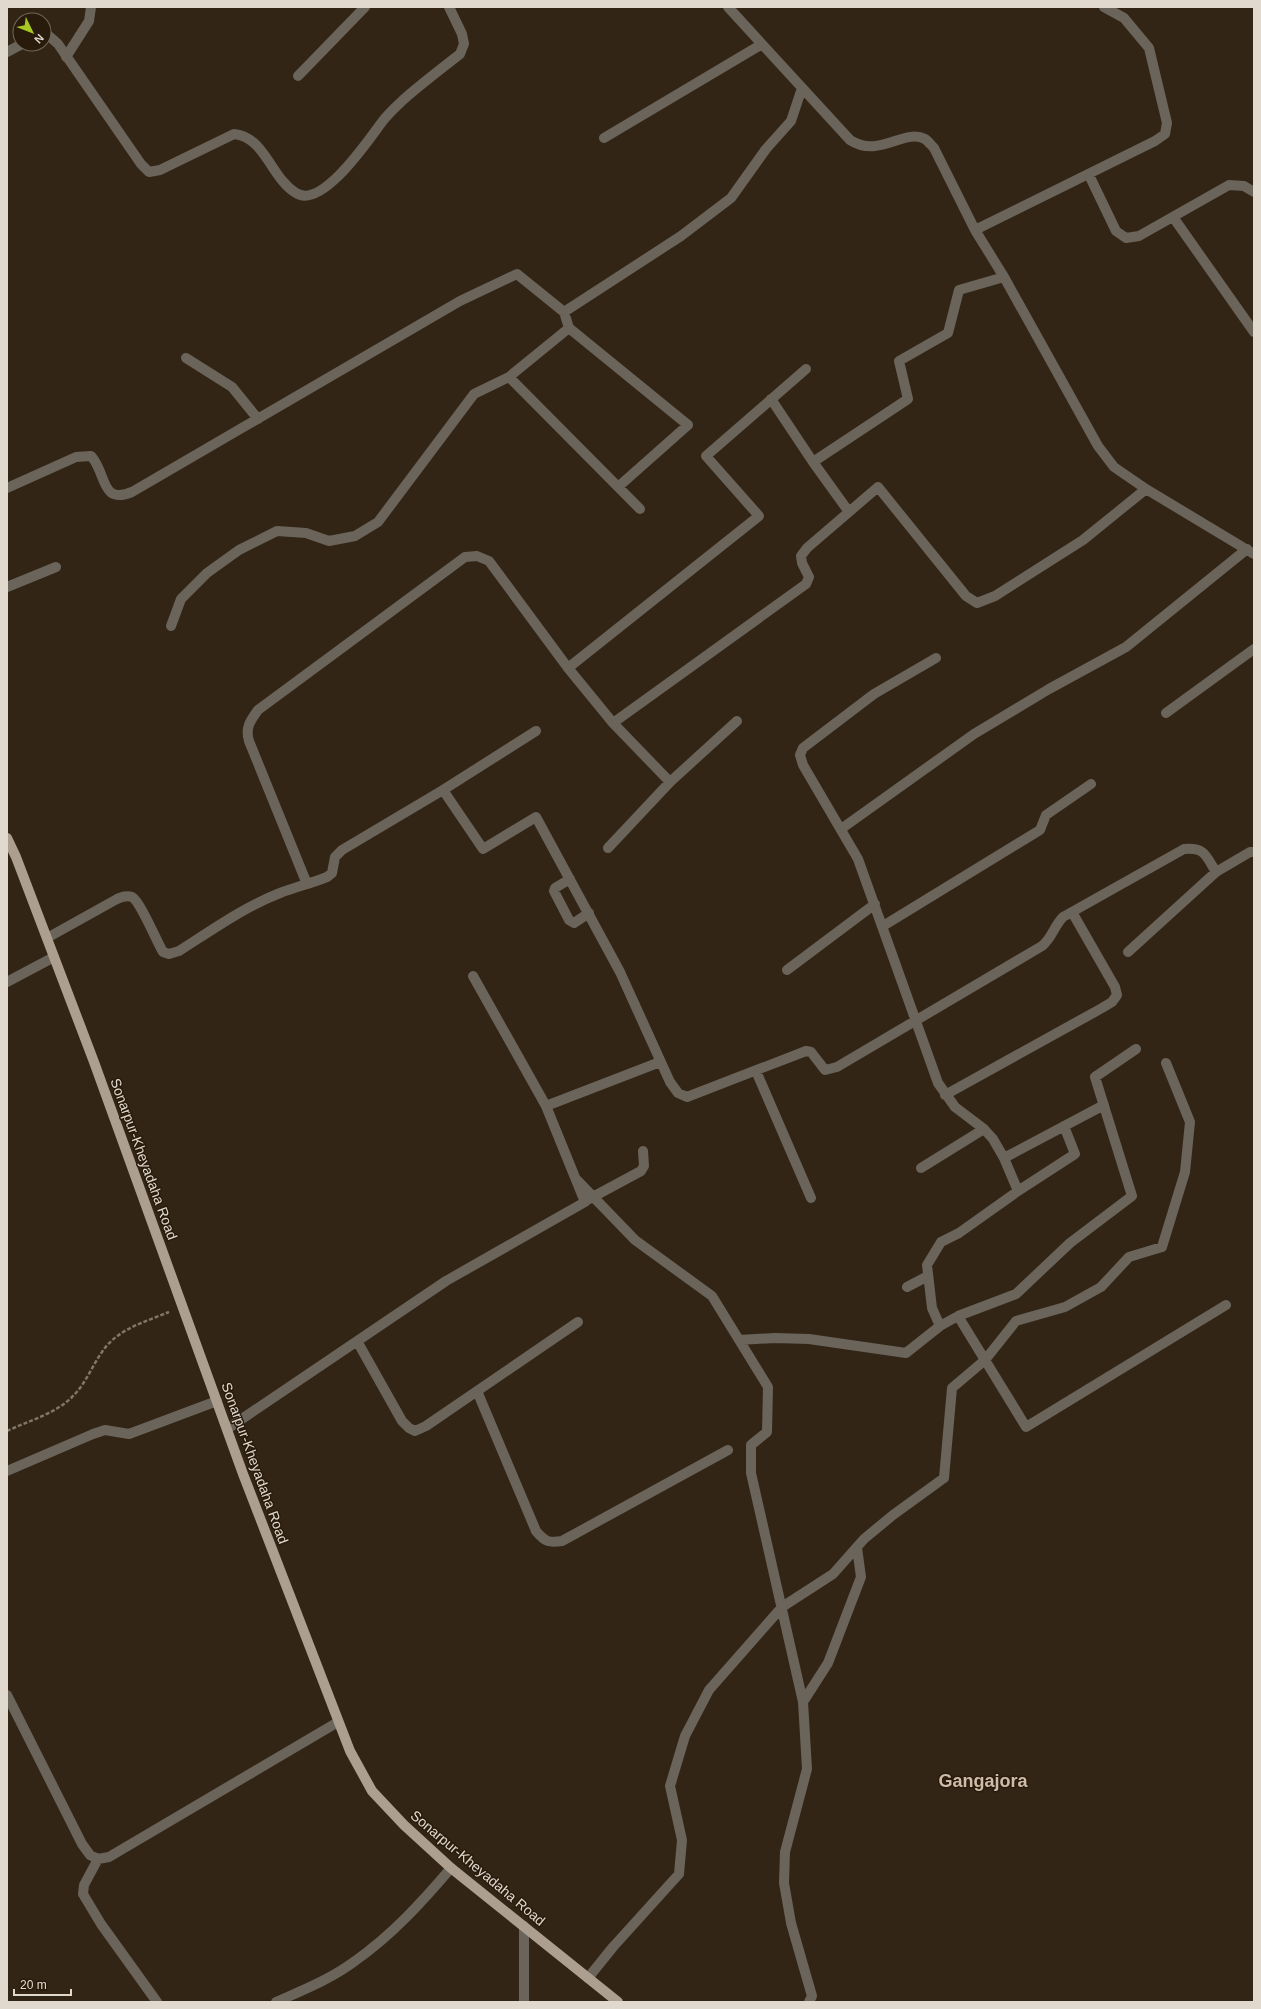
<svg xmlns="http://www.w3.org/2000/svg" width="1261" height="2009" font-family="Helvetica,sans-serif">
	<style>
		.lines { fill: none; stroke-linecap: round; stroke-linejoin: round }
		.path { stroke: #807567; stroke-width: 2.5; stroke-dasharray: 4 2; stroke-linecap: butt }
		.minor { stroke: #6a645b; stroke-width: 10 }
		.major { stroke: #ac9f8f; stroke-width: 10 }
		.labels { text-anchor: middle; stroke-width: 3; stroke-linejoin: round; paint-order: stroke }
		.street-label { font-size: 14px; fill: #e1d8ce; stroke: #281b0c }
		.district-label { font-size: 18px; font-weight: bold; fill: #cebca9; stroke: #281b0c }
	</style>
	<rect width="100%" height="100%" fill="#322515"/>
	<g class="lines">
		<!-- path -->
		<path class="path" d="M7 1431C28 1421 55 1414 72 1397 85 1385 92 1366 102 1352 117 1329 145 1322 169 1312"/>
		<!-- minor -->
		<path class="minor" d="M728 7 850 140C879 159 904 128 925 139 928 141 931 145 934 148L975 230 1004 277 1098 446 1114 467 1146 489 1254 554
			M44 36H49L58 44 141 164 149 172 160 170 234 134C265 137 271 178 296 193 322 210 369 139 382 122 388 114 396 107 403 100 421 84 441 69 460 54L464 44 462 34 449 7
			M7 52 22 44
			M66 57 89 21 91 7
			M298 76 365 7
			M604 138 762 44
			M1089 175 1116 231 1126 238 1139 236 1229 185 1244 186 1254 192
			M1173 217 1254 332
			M975 230 1155 141 1165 134 1167 123 1149 48 1124 18 1104 7
			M564 312 569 328 688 425 618 487
			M186 358 232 387 258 419
			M509 377 640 509
			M771 399 813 462 849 512
			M813 462 908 399 899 361 948 333 959 290 1004 277
			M7 488 76 457 91 456C107 473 100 505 132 492L460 301 517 274 564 312 681 236 731 198 766 149 791 121 802 88
			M7 587 56 567
			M171 626 181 599 207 573 239 550 277 531 306 533 329 541 355 536 378 522 474 394 509 377 569 328
			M936 658 874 694 803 748 800 755 803 765 858 859 938 1083 955 1107 984 1129 993 1139 1004 1158
			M568 668 759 516 706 456 806 369
			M1166 713 1254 649
			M613 723 806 584 809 577 802 563 801 556 807 548 878 487 966 596 977 603 995 596 1083 540 1146 489
			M443 790 536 731
			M841 829 974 734 1049 689 1126 647 1247 549
			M608 848 670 782 737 721
			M570 879 555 888 554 891 569 920 574 923 589 913
			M307 884 249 741C245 728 250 721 258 710L465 557 477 556 489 561 568 668 613 723 670 782
			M883 926 1040 830 1046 815 1091 784
			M47 938 117 899C122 897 127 895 132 897 140 901 157 942 163 952L169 954 179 951C212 930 244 907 280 893 296 887 312 883 327 877L332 873 335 857 342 850 443 790 483 849 536 817 620 972 670 1082 678 1093 687 1097 806 1051 811 1052 825 1070 837 1067 1042 946C1052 938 1054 926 1063 917L1184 849C1205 847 1206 856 1216 872
			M1128 952 1216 872 1250 852H1254
			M787 970 875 904
			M7 982 54 957
			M756 1071 811 1198
			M945 1095 1102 1008 1112 1002 1117 995 1115 987 1072 912
			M546 1106 660 1062
			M1064 1126 1075 1154 1018 1191 959 1233 941 1242 927 1265 932 1308 940 1326 958 1316 1016 1294 1070 1243 1132 1196 1095 1077 1136 1049
			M921 1168 984 1129
			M577 1180 635 1240 712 1296 768 1387 767 1432 751 1445V1473L803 1702 807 1769 785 1852 784 1883 791 1923 812 1996 809 2002
			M1018 1191 1004 1158 1104 1105
			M589 1199 641 1171 644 1166 643 1151
			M907 1287 928 1276
			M958 1316 1026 1427 1226 1305
			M739 1340 775 1338 809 1339 906 1353 940 1326
			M357 1341 402 1421 409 1428 415 1431 426 1426 578 1322
			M477 1391 536 1531C545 1542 549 1543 562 1541L728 1450
			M227 1429 446 1281 585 1202 546 1106 473 976
			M7 1471 93 1434 105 1430 129 1434 217 1401
			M7 1695 82 1844 90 1855 98 1859 109 1857 338 1722
			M803 1702 828 1663 861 1577 857 1548
			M98 1859 84 1885 83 1894 101 1924 157 2002
			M588 1978 613 1947 679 1874 682 1840 670 1786 685 1736 709 1690 782 1607 833 1574 864 1539 893 1515 944 1478 952 1388 985 1360 1016 1321 1065 1307 1101 1287 1129 1257 1162 1247 1185 1172 1190 1122 1166 1063
			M276 2002C303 1990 331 1979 355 1961 392 1935 422 1902 451 1868
			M524 2002V1926"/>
		<!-- major -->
		<path class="major" d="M7 838 16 857 94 1062 243 1474 350 1751 372 1791 404 1825 451 1868 618 2002"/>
	</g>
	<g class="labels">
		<!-- street labels -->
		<g class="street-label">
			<text transform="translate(144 1159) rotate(70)" y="5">Sonarpur-Kheyadaha Road</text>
			<text transform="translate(255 1463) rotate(70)" y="5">Sonarpur-Kheyadaha Road</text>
			<text transform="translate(478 1868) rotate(40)" y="5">Sonarpur-Kheyadaha Road</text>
		</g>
		<!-- district labels -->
		<g class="district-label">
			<text x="983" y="1787">Gangajora</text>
		</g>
	</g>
	<!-- border -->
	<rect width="1261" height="2009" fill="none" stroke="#e1d8ce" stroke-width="16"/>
	<!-- north arrow -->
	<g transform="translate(32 32) rotate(133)"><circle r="19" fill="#281b0c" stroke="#72675a"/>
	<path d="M0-3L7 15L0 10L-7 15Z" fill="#a6c822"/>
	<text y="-6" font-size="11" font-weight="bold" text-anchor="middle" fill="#e1d8ce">N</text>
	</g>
	<!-- scale -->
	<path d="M14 1989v6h57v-6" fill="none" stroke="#e1d8ce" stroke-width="2"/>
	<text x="20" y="1989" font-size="12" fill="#e1d8ce" stroke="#281b0c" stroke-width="3" paint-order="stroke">20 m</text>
</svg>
